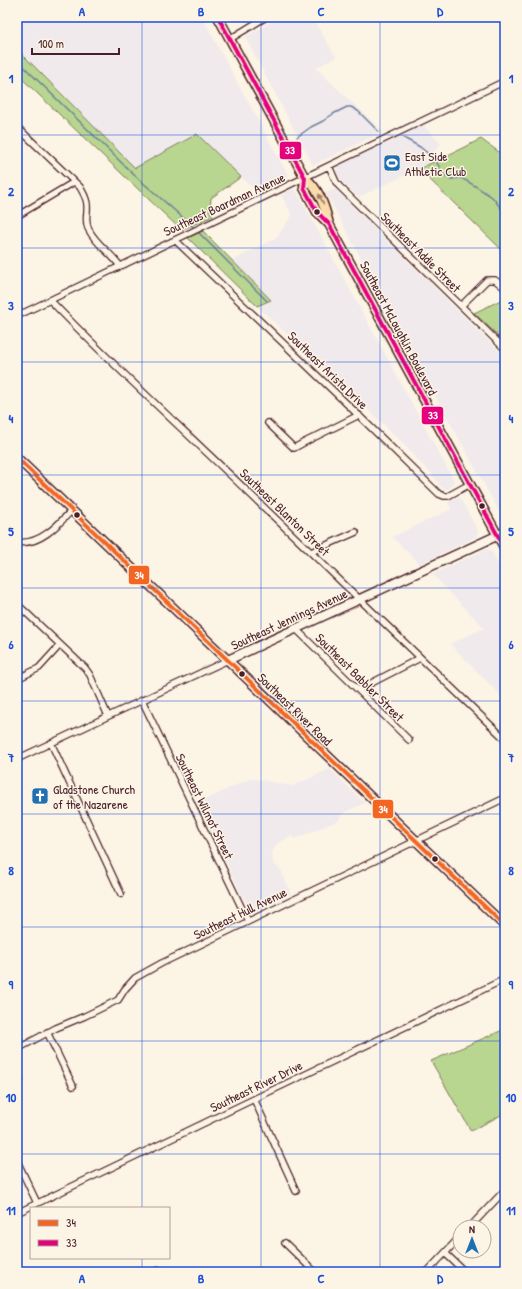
<svg xmlns="http://www.w3.org/2000/svg" width="522" height="1289" font-family="'Patrick Hand',sans-serif">
	<style>
		.built { fill: #f0eaec }
		.green { fill: #b8d68f; stroke: #817a5d }
		.lines { fill: none; stroke-linecap: round; stroke-linejoin: round }
		.stream { stroke: #707f9c; stroke-width: 1.5 }
		.street-casing { stroke: #4a1f2b; stroke-width: 8 }
		.secondary-casing { stroke: #4a1f2b; stroke-width: 11 }
		.primary-casing { stroke: #4a1f2b; stroke-width: 11 }
		.street { stroke: #fcf5e5; stroke-width: 5.5 }
		.secondary { stroke: #fcf5e5; stroke-width: 8 }
		.primary { stroke: #fbddab; stroke-width: 8 }
		.bus-1-casing { stroke: #fcf5e5; stroke-width: 7 }
		.bus-2-casing { stroke: #fcf5e5; stroke-width: 7 }
		.bus-1 { stroke: #f26522; stroke-width: 4 }
		.bus-2 { stroke: #e5007d; stroke-width: 4 }
		.oneway { fill: #a27e6b }
		.grid { fill: none; stroke: #1d4ed8; stroke-width: 1; stroke-opacity: 0.55 }
		.bus-dot { fill: #4a1f2b; stroke: #fcf5e5; stroke-width: 1.5 }
		.labels { text-anchor: middle; stroke-width: 3; stroke-linejoin: round; paint-order: stroke }
		.poi-label { font-size: 13px; fill: #4a1f2b; stroke: #fcf5e5; text-anchor: start }
		.street-label { font-size: 13px; fill: #4a1f2b; stroke: #fcf5e5 }
		.line-badge { stroke: #fcf5e5; stroke-width: 1.5 }
		.badge-label { font-size: 11px; text-anchor: middle; font-weight: bold; fill: #fff }
		.neatline { fill: none; stroke: #1d4ed8; stroke-width: 1.5 }
		.grid-label { font-size: 13px; text-anchor: middle; font-weight: bold; fill: #1d4ed8 }
	</style>
	<rect width="100%" height="100%" fill="#fcf5e5"/>
	<filter id="ink" filterUnits="userSpaceOnUse"><feTurbulence type="fractalNoise" baseFrequency=".025" numOctaves="2"/><feDisplacementMap in="SourceGraphic" scale="8" xChannelSelector="R" yChannelSelector="G"/><feConvolveMatrix kernelMatrix="1 2 1 2 8 2 1 2 1" color-interpolation-filters="sRGB"/></filter>
	<g filter="url(#ink)">
		<!-- built -->
		<path class="built" d="M17 17H202L289 177 258 193 197 134 135 168 17 49Z
			M279 17H312L336 57 316 68 383 132 313 165 245 37Z
			M423 125 441 144 429 157 433 162 359 197 342 182 336 173V170L338 166Z
			M292 189 296 190 454 481 453 485 448 489H444L440 486 432 474 416 459 401 441 257 306 271 300 232 261 276 238 292 215 281 195Z
			M335 189 505 357V522L427 381 326 193Z
			M456 498H460L478 531 476 537 420 564 392 537 451 509 448 501Z
			M487 549 491 550 505 577V700L450 644 484 628 432 574Z
			M330 769 365 803 343 813 338 821 294 839 292 836 278 843 274 848 272 853 273 863 281 870 291 894 251 914 198 803 251 778 292 786Z"/>
		<!-- green -->
		<path class="green" d="M17 49 135 168 197 134 241 177 211 198 210 211 213 216 181 230 17 74Z
			M481 139C489 146 499 150 505 158V253L419 169Z
			M203 231 271 300 257 306 188 238Z
			M505 298V342L474 313Z
			M505 1029V1113L471 1131 431 1061Z"/>
		<g class="lines">
			<!-- stream -->
			<path class="stream" d="M17 60 133 174 189 223 267 301
				M297 137 311 127 323 121 333 114 347 107H351L358 111 379 132
				M402 137 420 147 435 159 443 174 450 179C453 179 457 178 460 178 463 178 489 195 492 197 497 202 499 207 505 212"/>
			<!-- street casing -->
			<g class="street-casing">
				<path id="street" d="M230 39 266 17
					M17 127 80 187C83 193 87 198 87 205 88 214 84 221 89 230 96 244 111 253 120 266
					M329 166 336 182 339 186 505 349
					M17 216 74 182
					M175 240 347 404 439 494 444 496H448L470 484
					M50 300C113 366 182 428 248 492 334 574 419 657 505 739
					M461 306 487 280H495L505 288
					M17 316 505 81
					M268 423 294 448 305 442 359 415
					M17 542C39 546 58 525 71 511
					M311 552 356 532
					M17 604 85 668 90 675 108 716
					M296 629 409 740
					M17 679 39 668 60 645
					M358 690 420 658
					M142 700 248 921
					M51 743 121 894
					M17 759 228 660
					M47 1032 73 1086
					M17 1051 21 1047 56 1028 85 1016 118 1000 125 989 135 978 162 963 505 798
					M17 1072 20 1079 17 1080
					M254 1099 296 1191
					M17 1161 37 1203
					M17 1213 254 1099 505 979
					M470 1227 505 1190
					M285 1243 315 1272
					M445 1253 465 1272
					M159 1270 161 1272
					M427 1272 460 1237"/>
			</g>
			<!-- secondary casing -->
			<g class="secondary-casing">
				<path id="secondary" d="M17 458 505 926
					M228 660 505 532"/>
			</g>
			<!-- primary casing -->
			<g class="primary-casing">
				<path id="primary" d="M218 17 305 178C319 188 325 207 329 224L505 549
					M305 178 304 188 317 212 329 224"/>
			</g>
			<!-- street -->
			<use href="#street" class="street"/>
			<!-- secondary -->
			<use href="#secondary" class="secondary"/>
			<!-- primary -->
			<use href="#primary" class="primary"/>
			<!-- bus-1 casing -->
			<g class="bus-1-casing">
				<path id="bus-1" d="M17 458 505 926"/>
			</g>
			<!-- bus-2 casing -->
			<g class="bus-2-casing">
				<path id="bus-2" d="M218 17 305 178 304 188 317 212 329 224 505 549"/>
			</g>
			<!-- bus-1 -->
			<use href="#bus-1" class="bus-1"/>
			<!-- bus-2 -->
			<use href="#bus-2" class="bus-2"/>
		</g>
		<!-- one-way arrows -->
		<defs><path id="oneway-solid" d="M-6-.8H1V-3.2L6.5 0L1 3.2V.8H-6Z"/></defs>
		<use class="oneway" href="#oneway-solid" transform="translate(321 199) rotate(-117)"/>
	</g>
	<!-- grid -->
	<path class="grid" d="M142 17V1208M261 17V1272M380 17V1272M17 135H505M17 248H505M17 362H505M17 475H505M17 588H505M17 701H505M17 814H505M17 927H505M17 1041H505M17 1154H505M142 1258V1272"/>
	<!-- icons -->
	<defs>
		<g id="stadium-square" transform="scale(0.9)"><rect x="-9" y="-9" width="18" height="18" rx="4" fill="#1f6fb2" stroke="#fcf5e5"/><path d="M0-5a6.5 5 0 1 0 0 10a6.5 5 0 1 0 0-10ZM-3.5-1.8h7v3.6h-7Z" fill="#fff"/></g>
		<g id="church-square" transform="scale(0.9)"><rect x="-9" y="-9" width="18" height="18" rx="4" fill="#1f6fb2" stroke="#fcf5e5"/><path d="M-1.2-6h2.4v3.5h3.3v2.4h-3.3V6h-2.4V-.1h-3.3v-2.4h3.3Z" fill="#fff"/></g>
	</defs>
	<g fill-rule="evenodd">
		<use href="#stadium-square" x="392" y="163"/>
		<use href="#church-square" x="40" y="796"/>
	</g>
	<!-- markers -->
	<g class="bus-dot">
		<circle cx="317" cy="212" r="3.5"/>
		<circle cx="482" cy="506" r="3.5"/>
		<circle cx="77" cy="515" r="3.5"/>
		<circle cx="242" cy="674" r="3.5"/>
		<circle cx="435" cy="859" r="3.5"/>
	</g>
	<g class="labels">
		<!-- poi labels -->
		<g class="poi-label">
			<text x="405" y="161">East Side<tspan x="405" dy="15">Athletic Club</tspan></text>
			<text x="53" y="794">Gladstone Church<tspan x="53" dy="15">of the Nazarene</tspan></text>
		</g>
		<!-- street labels -->
		<g class="street-label">
			<text transform="translate(224 204) rotate(-25)" y="5">Southeast Boardman Avenue</text>
			<text transform="translate(421 252) rotate(45)" y="5">Southeast Addie Street</text>
			<text transform="translate(399 328) rotate(62)" y="5">Southeast McLoughlin Boulevard</text>
			<text transform="translate(328 370) rotate(44)" y="5">Southeast Arista Drive</text>
			<text transform="translate(285 512) rotate(44)" y="5">Southeast Blanton Street</text>
			<text transform="translate(289 619) rotate(-25)" y="5">Southeast Jennings Avenue</text>
			<text transform="translate(360 677) rotate(45)" y="5">Southeast Babbler Street</text>
			<text transform="translate(295 709) rotate(44)" y="5">Southeast River Road</text>
			<text transform="translate(205 806) rotate(64)" y="5">Southeast Wilmot Street</text>
			<text transform="translate(240 913) rotate(-26)" y="5">Southeast Hull Avenue</text>
			<text transform="translate(256 1086) rotate(-26)" y="5">Southeast River Drive</text>
		</g>
	</g>
	<g class="line-badge">
		<rect x="279" y="141" width="23" height="19" rx="4" fill="#e5007d"/>
		<rect x="421" y="406" width="23" height="19" rx="4" fill="#e5007d"/>
		<rect x="128" y="565" width="22" height="20" rx="4" fill="#f26522"/>
		<rect x="372" y="799" width="22" height="20" rx="4" fill="#f26522"/>
	</g>
	<g class="badge-label">
		<text x="290" y="154">33</text>
		<text x="433" y="419">33</text>
		<text x="139" y="579">34</text>
		<text x="383" y="813">34</text>
	</g>
	<!-- margin -->
	<rect width="522" height="1289" fill="none" stroke="#fcf5e5" stroke-width="44"/>
	<!-- legend -->
	<rect x="30" y="1207" width="140" height="52" fill="#fcf5e5" stroke="#b59f9b"/>
	<rect x="38" y="1220" width="20" height="6" fill="#f26522" stroke="#b59f9b"/>
	<text x="66" y="1227" font-size="12" fill="#4a1f2b">34</text>
	<rect x="38" y="1240" width="20" height="6" fill="#e5007d" stroke="#b59f9b"/>
	<text x="66" y="1247" font-size="12" fill="#4a1f2b">33</text>
	<!-- north arrow -->
	<g transform="translate(472 1239)"><circle r="19" fill="#fcf5e5" stroke="#b59f9b"/>
	<path d="M0-3L7 15L0 10L-7 15Z" fill="#1f6fb2"/>
	<text y="-6" font-size="11" font-weight="bold" text-anchor="middle" fill="#4a1f2b">N</text>
	</g>
	<!-- scale -->
	<path d="M32 48v6h87v-6" fill="none" stroke="#4a1f2b" stroke-width="2"/>
	<text x="38" y="48" font-size="12" fill="#4a1f2b" stroke="#fcf5e5" stroke-width="3" paint-order="stroke">100 m</text>
	<rect x="22" y="22" width="478" height="1245" class="neatline"/>
	<g class="grid-label">
		<text x="82" y="16">A</text>
		<text x="201" y="16">B</text>
		<text x="321" y="16">C</text>
		<text x="440" y="16">D</text>
		<text x="11" y="83">1</text>
		<text x="511" y="83">1</text>
		<text x="11" y="196">2</text>
		<text x="511" y="196">2</text>
		<text x="11" y="310">3</text>
		<text x="511" y="310">3</text>
		<text x="11" y="423">4</text>
		<text x="511" y="423">4</text>
		<text x="11" y="536">5</text>
		<text x="511" y="536">5</text>
		<text x="11" y="649">6</text>
		<text x="511" y="649">6</text>
		<text x="11" y="762">7</text>
		<text x="511" y="762">7</text>
		<text x="11" y="875">8</text>
		<text x="511" y="875">8</text>
		<text x="11" y="989">9</text>
		<text x="511" y="989">9</text>
		<text x="11" y="1102">10</text>
		<text x="511" y="1102">10</text>
		<text x="11" y="1215">11</text>
		<text x="511" y="1215">11</text>
		<text x="82" y="1283">A</text>
		<text x="201" y="1283">B</text>
		<text x="321" y="1283">C</text>
		<text x="440" y="1283">D</text>
	</g>
</svg>
